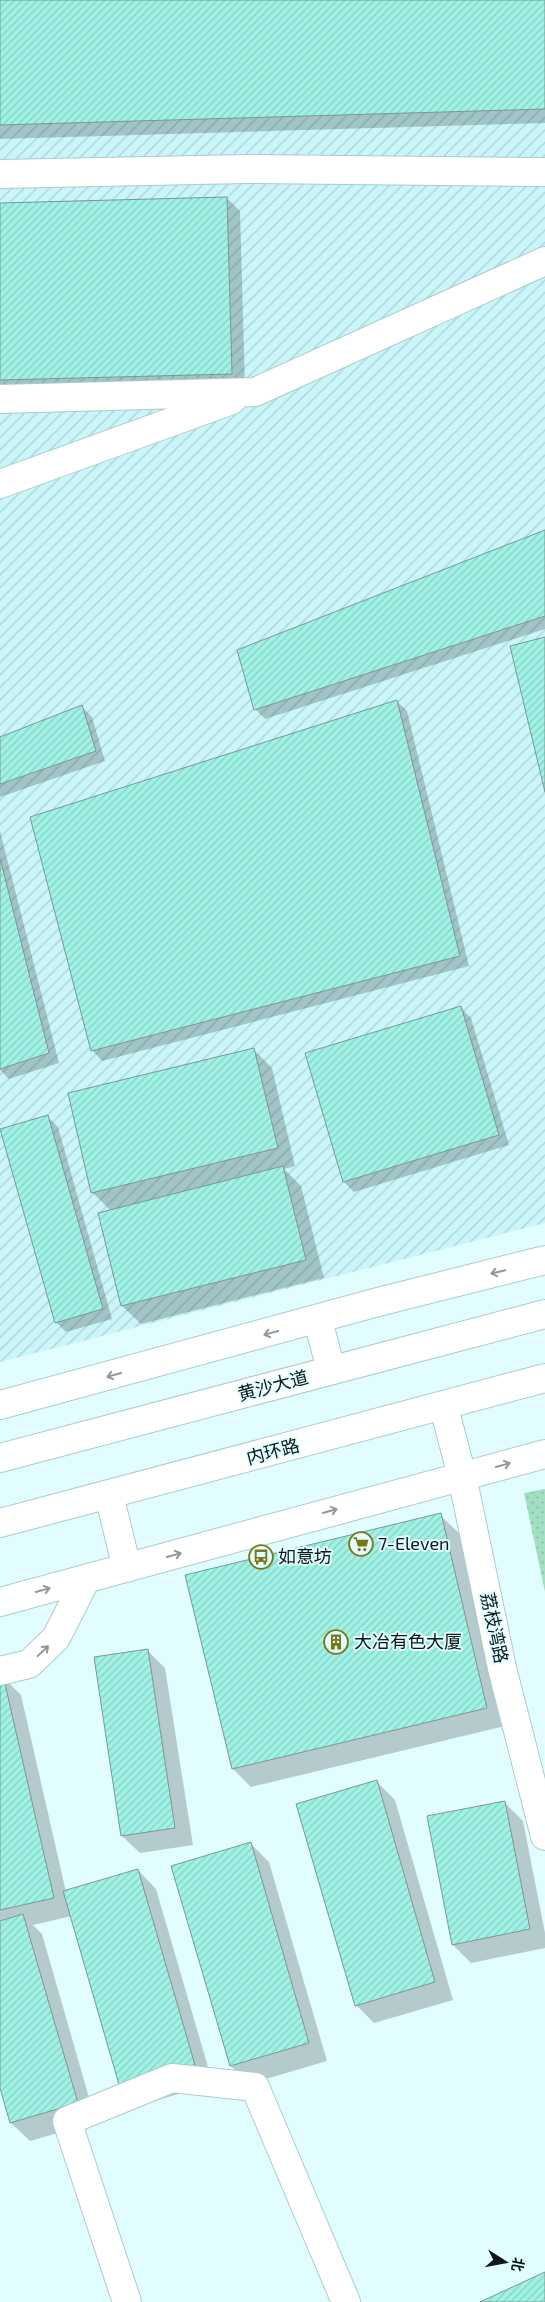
<svg xmlns="http://www.w3.org/2000/svg" width="545" height="2302" font-family="'Exo 2','Noto Sans SC',sans-serif">
	<style>
		.industrial { fill: url(#industrial-furrows) }
		.park { fill: url(#park-dots) }
		.shadow { fill: #0003 }
		.building { fill: url(#building-hatch); stroke: #7a9892 }
		.lines { fill: none; stroke-linecap: round; stroke-linejoin: round }
		.minor-casing { stroke: #abcbce; stroke-width: 30 }
		.major-casing { stroke: #abcbce; stroke-width: 30 }
		.highway-casing { stroke: #abcbce; stroke-width: 30 }
		.minor { stroke: #fff; stroke-width: 28 }
		.major { stroke: #fff; stroke-width: 28 }
		.highway { stroke: #fff; stroke-width: 28 }
		.oneway { stroke: #929798 }
		.labels { text-anchor: middle; stroke-width: 4; stroke-linejoin: round; paint-order: stroke }
		.street-label { font-size: 18px; fill: #0c1819; stroke: #e2fdff }
		.poi-label { font-size: 18px; fill: #0c1819; stroke: #e2fdff; text-anchor: start }
	</style>
	<defs>
		<pattern id="industrial-furrows" width="10" height="10" patternUnits="userSpaceOnUse" patternTransform="scale(1.25)"><rect width="10" height="10" fill="#caf5f9"/><path d="M-1 1l2-2M0 10L10 0M9 11l2-2" fill="none" stroke="#acd1d5"/></pattern>
		<pattern id="park-dots" width="8" height="8" patternUnits="userSpaceOnUse" patternTransform="scale(1.25)"><rect width="8" height="8" fill="#a2dfc2"/><path d="M2 2h.1M6 6h.1" fill="none" stroke="#8abfa6" stroke-width="1.8" stroke-linecap="round"/></pattern>
		<pattern id="building-hatch" width="6" height="6" patternUnits="userSpaceOnUse" patternTransform="scale(1.25)"><rect width="6" height="6" fill="#9ff2e5"/><path d="M-1 1l2-2M0 6l6-6M5 7l2-2" fill="none" stroke="#88cfc4"/></pattern>
	</defs>
	<rect width="100%" height="100%" fill="#e2fdff"/>
	<!-- industrial -->
	<path class="industrial" d="M0 0H545V1223L0 1362Z"/>
	<!-- park -->
	<path class="park" d="M545 1489V1592L524 1493Z"/>
	<!-- shadow -->
	<path class="shadow" d="M0 0H545V123L0 139Z
		M227 198 240 211 245 387 0 394V204Z
		M545 531V629L265 719 255 709Z
		M397 701 407 711 469 966 102 1061 92 1050Z
		M82 707 92 717 105 761 0 797V738Z
		M0 831 59 1063 9 1079 0 1070Z
		M461 1008 471 1018 509 1145 354 1192 344 1182Z
		M254 1050 272 1068 295 1166 284 1169 301 1186 324 1278 141 1324 122 1306 99 1214 111 1211 92 1192Z
		M48 1117 58 1127 112 1319 66 1332 56 1322Z
		M440 1515 459 1533 505 1726 251 1787 233 1769Z
		M147 1650 165 1668 193 1845 140 1853 122 1836Z
		M0 1677H3L21 1695 66 1892 138 1870 156 1889 213 2084 140 2105 72 1916 33 1925 42 1934 96 2122 30 2141 11 2123 0 2084Z
		M376 1781 395 1800 453 2000 374 2023 356 2005Z
		M504 1802 523 1821 545 1933V1948L471 1963 453 1945Z
		M250 1843 269 1862 327 2061 249 2084 231 2066Z"/>
	<!-- building -->
	<path class="building" d="M0 0H545V109L0 125Z
		M227 197 232 374 0 380V203Z
		M545 530V616L254 710 237 650Z
		M545 637V792L510 646Z
		M397 700 460 956 91 1051 30 817Z
		M82 705 96 751 0 784V737Z
		M0 858 49 1053 0 1069Z
		M461 1006 499 1135 343 1182 305 1053Z
		M254 1048 278 1148 91 1193 68 1093Z
		M48 1115 103 1309 55 1323 0 1129Z
		M283 1166 306 1260 121 1306 98 1213Z
		M441 1513 487 1708 232 1769 185 1575Z
		M148 1649 175 1828 121 1836 94 1657Z
		M3 1675 54 1898 0 1910V1676Z
		M377 1780 435 1982 355 2006 296 1804Z
		M505 1801 530 1929 452 1945 427 1816Z
		M251 1842 309 2043 230 2066 171 1866Z
		M138 1869 195 2065 120 2088 63 1891Z
		M23 1914 78 2103 10 2123 0 2088V1921Z
		M545 2272V2302H480Z"/>
	<g class="lines">
		<!-- minor casing -->
		<g class="minor-casing">
			<path id="minor" d="M0 174 247 169 545 172
				M0 399 255 392 545 261
				M0 484 232 400
				M318 1320 331 1370
				M447 1419 462 1476 502 1668 545 1836
				M0 1671 29 1664 56 1638 86 1579
				M127 2302 67 2121 172 2078 255 2087 346 2302"/>
		</g>
		<!-- major casing -->
		<g class="major-casing">
			<path id="major" d="M0 1405 378 1302 545 1260
				M112 1507 127 1568
				M0 1602 545 1454"/>
		</g>
		<!-- highway casing -->
		<g class="highway-casing">
			<path id="highway" d="M0 1458 545 1314
				M0 1523 545 1378"/>
		</g>
		<!-- minor -->
		<use href="#minor" class="minor"/>
		<!-- major -->
		<use href="#major" class="major"/>
		<!-- highway -->
		<use href="#highway" class="highway"/>
	</g>
	<!-- one-way arrows -->
	<defs><path id="oneway-shaft" d="M-6 0H5M1.5-3L5.5 0L1.5 3" fill="none" stroke-width="1.6" stroke-linecap="round" stroke-linejoin="round" transform="scale(1.25)"/></defs>
	<g class="oneway">
		<use href="#oneway-shaft" transform="translate(498 1272) rotate(166)"/>
		<use href="#oneway-shaft" transform="translate(271 1333) rotate(165)"/>
		<use href="#oneway-shaft" transform="translate(114 1375) rotate(165)"/>
		<use href="#oneway-shaft" transform="translate(503 1465) rotate(-15)"/>
		<use href="#oneway-shaft" transform="translate(330 1511) rotate(-16)"/>
		<use href="#oneway-shaft" transform="translate(174 1555) rotate(-15)"/>
		<use href="#oneway-shaft" transform="translate(43 1590) rotate(-15)"/>
		<use href="#oneway-shaft" transform="translate(43 1651) rotate(-43)"/>
	</g>
	<!-- icons -->
	<defs>
		<g id="supermarket-ring" transform="scale(1.25)"><circle r="9.5" fill="#e2fdff" stroke="#7c761b" stroke-width="1.5"/><path d="M-6-5.5h2.5l.6 2H6L4.5 2H-2.5L-4.4-4H-6ZM-1.5 3.2a1.3 1.3 0 1 0 .1 0ZM3 3.2a1.3 1.3 0 1 0 .1 0Z" fill="#7c761b"/></g>
		<g id="bus-ring" transform="scale(1.25)"><circle r="9.5" fill="#e2fdff" stroke="#7c761b" stroke-width="1.5"/><path d="M-5-6H5V4H4V6H2V4H-2V6H-4V4H-5ZM-3.5-4V0h7V-4ZM-3.5 1.2v1.5H-2V1.2ZM2 1.2v1.5H3.5V1.2Z" fill="#7c761b"/></g>
		<g id="building-ring" transform="scale(1.25)"><circle r="9.5" fill="#e2fdff" stroke="#7c761b" stroke-width="1.5"/><path d="M-4-6H4V6H1V3H-1V6H-4ZM-2.5-4.3h1.7v1.8h-1.7ZM.8-4.3h1.7v1.8H.8ZM-2.5-1h1.7V.8h-1.7ZM.8-1h1.7V.8H.8Z" fill="#7c761b"/></g>
	</defs>
	<g fill-rule="evenodd">
		<use href="#supermarket-ring" x="361" y="1544"/>
		<use href="#bus-ring" x="261" y="1557"/>
		<use href="#building-ring" x="336" y="1642"/>
	</g>
	<g class="labels">
		<!-- street labels -->
		<g class="street-label">
			<text transform="translate(273 1386) rotate(-15)" y="6">黄沙大道</text>
			<text transform="translate(273 1452) rotate(-15)" y="6">内环路</text>
			<text transform="translate(494 1628) rotate(78)" y="6">荔枝湾路</text>
		</g>
		<!-- poi labels -->
		<g class="poi-label">
			<text x="378" y="1550">7-Eleven</text>
			<text x="278" y="1563">如意坊</text>
			<text x="354" y="1648">大冶有色大厦</text>
		</g>
	</g>
	<!-- north arrow -->
	<g transform="translate(505 2262) rotate(101)" stroke="#e2fdff" stroke-width="4" paint-order="stroke">
	<path d="M0-4L9 19L0 12L-9 19Z" fill="#0c1819"/>
	<text y="-8" font-size="14" font-weight="bold" text-anchor="middle" fill="#0c1819">北</text>
	</g>
</svg>
